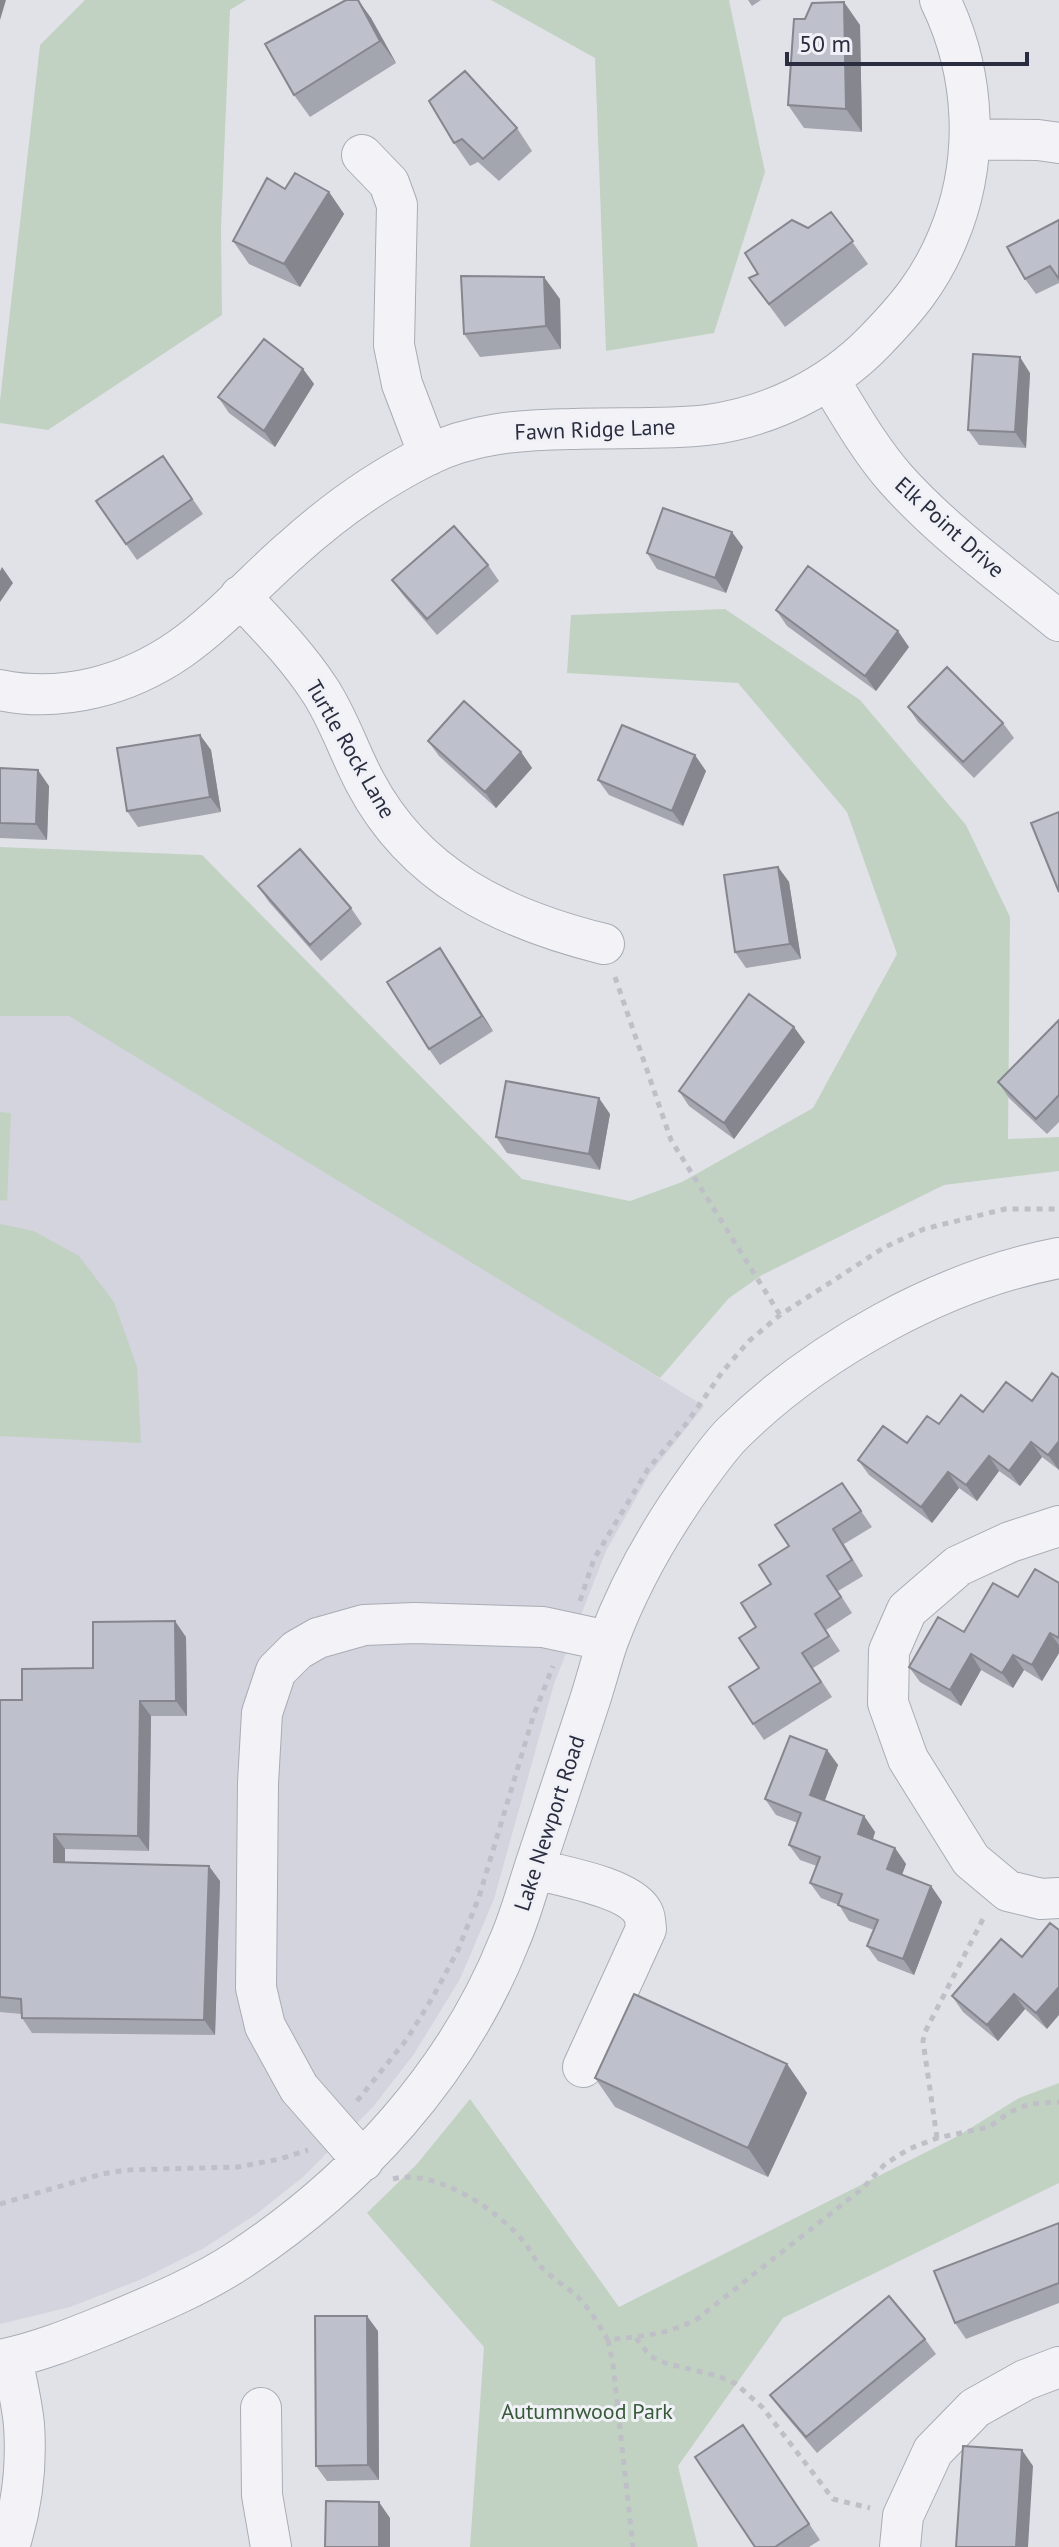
<svg xmlns="http://www.w3.org/2000/svg" width="1059" height="2547" font-family="'PT Sans',sans-serif">
	<style>
		.built { fill: #d3d4dd }
		.green { fill: #c2d2c2 }
		.lines { fill: none; stroke-linecap: round; stroke-linejoin: round }
		.minor-casing { stroke: #a9acb5; stroke-width: 42 }
		.path { stroke: #bfc0c7; stroke-width: 5; stroke-dasharray: 6 6; stroke-linecap: butt }
		.minor { stroke: #f3f3f7; stroke-width: 40 }
		.wall { fill: #a3a5af }
		.shaded-wall { fill: #85868e }
		.building { fill: #bec0cb; stroke: #85868e; stroke-width: 2 }
		.labels { text-anchor: middle; stroke-width: 6; stroke-linejoin: round; paint-order: stroke }
		.street-label { font-size: 22px; fill: #2a2d3f; stroke: #f0f1f6 }
		.park-label { font-size: 22px; fill: #385a3a; stroke: #f0f1f6 }
	</style>
	<rect width="100%" height="100%" fill="#e0e2e8"/>
	<!-- built -->
	<path class="built" d="M0 968 704 1406 649 1475 606 1551 554 1684 494 1899 460 1979 414 2054 373 2107 303 2177 255 2215 204 2248 142 2279 70 2307 0 2324Z"/>
	<!-- green -->
	<path class="green" d="M85 0H246L230 10 221 229 222 315 48 430 0 423V401L40 45Z
		M491 0H729L765 172 714 333 606 351 595 58Z
		M725 609 860 700 966 825 1010 917 1008 1139 1059 1137V1171L944 1185 762 1275 729 1298 660 1378 69 1016H0V847L202 855 522 1179 630 1201 682 1182 813 1108 897 954 847 812 738 683 567 673 571 615Z
		M0 1112 11 1113 7 1201 0 1200Z
		M0 1224 34 1231 79 1256 114 1302 137 1367 141 1443 0 1436Z
		M1059 2083V2183L783 2318 678 2466 698 2547H470L484 2347 367 2213 417 2164 470 2099 619 2307 958 2136 1019 2098Z"/>
	<g class="lines">
		<!-- minor casing -->
		<g class="minor-casing">
			<path id="minor" d="M971 139 1038 140 1059 143
				M362 155 389 183 397 205 394 345 402 384 429 455
				M829 380C850 414 869 448 895 478 943 532 1003 575 1059 621
				M240 596C268 626 296 654 319 689 338 717 349 752 365 782 415 877 503 919 604 944
				M0 690C63 703 128 685 180 649 219 622 256 580 292 549 333 512 376 481 426 456 472 433 520 430 571 429 616 427 663 430 707 425 770 417 830 387 874 342 907 308 930 281 948 237 980 161 976 74 940 0
				M1059 1526 1010 1542 958 1566 907 1610 889 1651 888 1703 908 1759 971 1860 1008 1891 1041 1899 1059 1898
				M534 1869C561 1876 627 1887 642 1911 646 1916 645 1923 646 1929L583 2067
				M363 2161 299 2088 265 2026 256 1988 258 1783 262 1713 276 1671 297 1650 318 1638 364 1625 415 1623 543 1627 608 1641
				M0 2360C40 2352 78 2336 115 2321 158 2303 201 2285 239 2260 356 2183 457 2073 509 1942 521 1915 528 1886 538 1857 555 1806 572 1755 589 1703 596 1682 601 1661 608 1641 630 1582 661 1528 698 1477 709 1462 720 1446 733 1433 817 1350 943 1280 1059 1258
				M261 2408 262 2495 271 2547
				M9 2547C22 2507 27 2467 24 2425 22 2402 16 2380 12 2358
				M900 2547 903 2516 933 2451 975 2408 1025 2380 1059 2367"/>
		</g>
		<!-- path -->
		<path class="path" d="M615 977 671 1140 780 1315
			M580 1601 594 1559 648 1469 686 1424 723 1371 749 1341 780 1315 885 1247 924 1229 1005 1209H1059
			M357 2101 407 2039 434 1995 458 1950 479 1897 533 1717 553 1666
			M937 2138 923 2041 925 2032 985 1915
			M393 2179C436 2168 498 2210 525 2243 531 2251 535 2261 542 2268 552 2278 565 2286 576 2295 589 2308 599 2325 608 2340 641 2336 667 2335 697 2319L863 2188 885 2164 909 2149 937 2138 989 2127 1010 2112 1030 2104 1059 2102
			M0 2204 102 2174 126 2170 238 2167 280 2159 308 2150
			M636 2338 650 2356 665 2363 718 2376 736 2384 763 2408 833 2499 870 2508
			M608 2340 613 2364 633 2547"/>
		<!-- minor -->
		<use href="#minor" class="minor"/>
	</g>
	<!-- wall -->
	<path class="wall" d="M346 0H358L371 18 396 63 310 117 294 95Z
		M748 0H761L752 6Z
		M860 25 862 132 804 128 788 105Z
		M429 101 517 128 532 151 499 181 478 162 470 166 454 143Z
		M285 189 329 192 344 214 300 287 249 264 233 241Z
		M831 212 868 264 785 327 749 278 758 274Z
		M1059 220V283L1036 294 1025 279Z
		M560 299 561 349 480 357 464 334Z
		M303 369 314 384 275 447 229 413 218 397Z
		M1030 373 1026 448 979 445 968 430Z
		M163 456 203 514 137 560 96 501Z
		M743 547 726 593 657 569 647 553Z
		M488 565 499 581 437 635 403 595 392 580Z
		M776 610 909 647 876 691 787 626Z
		M908 707 1003 723 1014 738 974 778 918 722Z
		M200 735 211 750 221 812 138 827 127 811Z
		M428 741 521 752 532 768 496 808 439 756Z
		M0 768 49 786 47 840 0 838Z
		M706 771 683 826 609 795 598 780Z
		M778 867 789 882 801 959 746 968 735 952Z
		M258 886 351 908 362 924 321 961 269 902Z
		M451 964 493 1031 440 1065 429 1049Z
		M1059 1020V1122L1047 1134 1009 1098 998 1082Z
		M805 1042 734 1139 689 1106 679 1091Z
		M610 1114 600 1170 507 1153 496 1137Z
		M1059 1378V1470L1042 1457 1020 1486 999 1471 977 1501 959 1488 932 1523 869 1475 858 1460 907 1443 939 1424 983 1412 1032 1401Z
		M842 1483 872 1527 844 1544 863 1576 838 1591 852 1613 826 1630 840 1651 813 1668 832 1697 764 1740 753 1724 759 1668 756 1627 771 1584 789 1546Z
		M1059 1583V1653L1042 1681 1024 1670 1013 1688 981 1670 961 1706 920 1682 909 1667 1018 1597Z
		M186 1637 187 1716H151L149 1851 65 1849V1863L220 1881 215 2035 32 2033 22 2018V2014L0 2012V1700H22L93 1668Z
		M827 1750 838 1765 824 1801 864 1816 875 1832 873 1840 895 1848 906 1864 902 1875 931 1886 942 1902 914 1975 878 1961 867 1946 874 1930 849 1921 839 1905 821 1898 810 1883 817 1866 800 1860 789 1845 798 1823 776 1815 765 1799Z
		M1001 1939 1047 2029 1025 2009 998 2041 963 2012 952 1996Z
		M787 2064 807 2093 768 2177 615 2107 595 2078Z
		M1059 2223V2303L966 2339 955 2323Z
		M378 2331 379 2480 327 2481 316 2466Z
		M925 2339 936 2354 817 2453 781 2410 770 2395Z
		M743 2425 820 2540 809 2547H755Z"/>
	<!-- shaded-wall -->
	<path class="shaded-wall" d="M0 0H6L0 20Z
		M358 0 371 18 396 63 380 41Z
		M844 2 860 25 862 132 846 109Z
		M329 192 344 214 300 287 284 264Z
		M544 277 560 299 561 349 546 326Z
		M1020 357 1030 373 1026 448 1015 432Z
		M303 369 314 384 275 447 264 431Z
		M732 532 743 547 726 593 715 578Z
		M2 567 13 583 0 602V571Z
		M898 631 909 647 876 691 865 676Z
		M200 735 211 750 221 812 210 797Z
		M521 752 532 768 496 808 485 792Z
		M695 755 706 771 683 826 672 811Z
		M38 770 49 786 47 840 36 824Z
		M778 867 789 882 801 959 790 944Z
		M440 948 451 964 493 1031 482 1016Z
		M794 1027 805 1042 734 1139 724 1123Z
		M599 1098 610 1114 600 1170 589 1154Z
		M1059 1441V1470L1048 1455Z
		M1031 1442 1042 1457 1020 1486 1009 1471Z
		M989 1456 999 1471 977 1501 966 1485Z
		M948 1472 959 1488 932 1523 921 1507Z
		M175 1621 186 1637 187 1716 176 1701Z
		M1050 1633 1059 1645V1653L1042 1681 1032 1665Z
		M971 1654 981 1670 961 1706 950 1690Z
		M1013 1655 1024 1670 1013 1688 1002 1673Z
		M140 1701 151 1716 149 1851 138 1836Z
		M827 1750 838 1765 821 1811 810 1795Z
		M864 1816 875 1832 869 1850 858 1834Z
		M54 1834 65 1849V1878L54 1862Z
		M895 1848 906 1864 898 1885 887 1869Z
		M209 1866 220 1881 215 2035 204 2020Z
		M931 1886 942 1902 914 1975 903 1959Z
		M1059 1987V2015L1047 2029 1036 2013Z
		M1014 1994 1025 2009 998 2041 987 2025Z
		M787 2064 807 2093 768 2177 748 2148Z
		M367 2316 378 2331 379 2480 368 2465Z
		M1022 2450 1033 2466 1028 2547H1016Z
		M379 2502 390 2518V2547H379Z"/>
	<!-- building -->
	<path class="building" d="M346 0H358L380 41 294 95 265 44Z
		M844 2 846 109 788 105 794 19H805L812 3Z
		M465 71 517 128 483 159 462 139 454 143 429 101Z
		M295 173 329 192 284 264 233 241 267 178 285 189Z
		M831 212 853 241 769 304 749 278 758 274 745 253 792 220 808 228Z
		M1059 220V279L1050 266 1025 279 1007 247Z
		M461 276 544 277 546 326 464 334Z
		M264 339 303 369 264 431 218 397Z
		M973 354 1020 357 1015 432 968 430Z
		M163 456 192 499 126 544 96 501Z
		M663 508 732 532 715 578 647 553Z
		M454 526 488 565 427 619 392 580Z
		M808 566 898 631 865 676 776 610Z
		M947 667 1003 723 963 762 908 707Z
		M464 701 521 752 485 792 428 741Z
		M622 725 695 755 672 811 598 780Z
		M200 735 210 797 127 811 117 748Z
		M0 768 38 770 36 824 0 823Z
		M1059 812V892L1031 823Z
		M300 849 351 908 310 945 258 886Z
		M778 867 790 944 735 952 724 875Z
		M440 948 482 1016 429 1049 387 982Z
		M749 994 794 1027 724 1123 679 1091Z
		M1059 1020V1095L1036 1119 998 1082Z
		M506 1081 599 1098 589 1154 496 1137Z
		M1052 1373 1059 1378V1441L1048 1455 1031 1442 1009 1471 989 1456 966 1485 948 1472 921 1507 858 1460 883 1426 907 1443 927 1416 939 1424 961 1395 983 1412 1006 1382 1032 1401Z
		M842 1483 861 1511 833 1529 852 1560 827 1576 841 1597 815 1614 829 1636 802 1653 821 1682 753 1724 729 1687 759 1668 739 1638 756 1627 741 1603 771 1584 759 1565 789 1546 775 1525Z
		M1035 1569 1059 1583V1638L1050 1633 1032 1665 1013 1655 1002 1673 971 1654 950 1690 909 1667 938 1617 964 1632 993 1583 1018 1597Z
		M175 1621 176 1701H140L138 1836 54 1834V1862L209 1866 204 2020 22 2018 21 1999 0 1997V1700H22V1669L93 1668V1622Z
		M790 1736 827 1750 810 1795 864 1816 858 1834 895 1848 887 1869 931 1886 903 1959 867 1946 878 1920 838 1905 842 1894 810 1883 820 1857 789 1845 801 1813 765 1799Z
		M1050 1923 1059 1930V1987L1036 2013 1014 1994 987 2025 952 1996 1001 1939 1022 1957Z
		M634 1994 787 2064 748 2148 595 2078Z
		M1059 2223V2283L955 2323 934 2271Z
		M889 2296 925 2339 806 2437 770 2395Z
		M315 2316H367L368 2465 316 2466Z
		M743 2425 809 2524 775 2547H755L695 2457Z
		M963 2446 1022 2450 1016 2547H956Z
		M326 2501 379 2502V2547H325Z"/>
	<g class="labels">
		<!-- street labels -->
		<g class="street-label">
			<text transform="translate(595 429) rotate(-2)" y="8">Fawn Ridge Lane</text>
			<text transform="translate(950 527) rotate(42)" y="8">Elk Point Drive</text>
			<text transform="translate(351 749) rotate(60)" y="8">Turtle Rock Lane</text>
			<text transform="translate(549 1823) rotate(-72)" y="8">Lake Newport Road</text>
		</g>
		<!-- park labels -->
		<g class="park-label">
			<text x="587" y="2419">Autumnwood Park</text>
		</g>
	</g>
	<!-- scale -->
	<path d="M787 52v12h240v-12" fill="none" stroke="#2a2d3f" stroke-width="4"/>
	<text x="799" y="52" font-size="24" fill="#2a2d3f" stroke="#f0f1f6" stroke-width="6" paint-order="stroke">50 m</text>
</svg>
